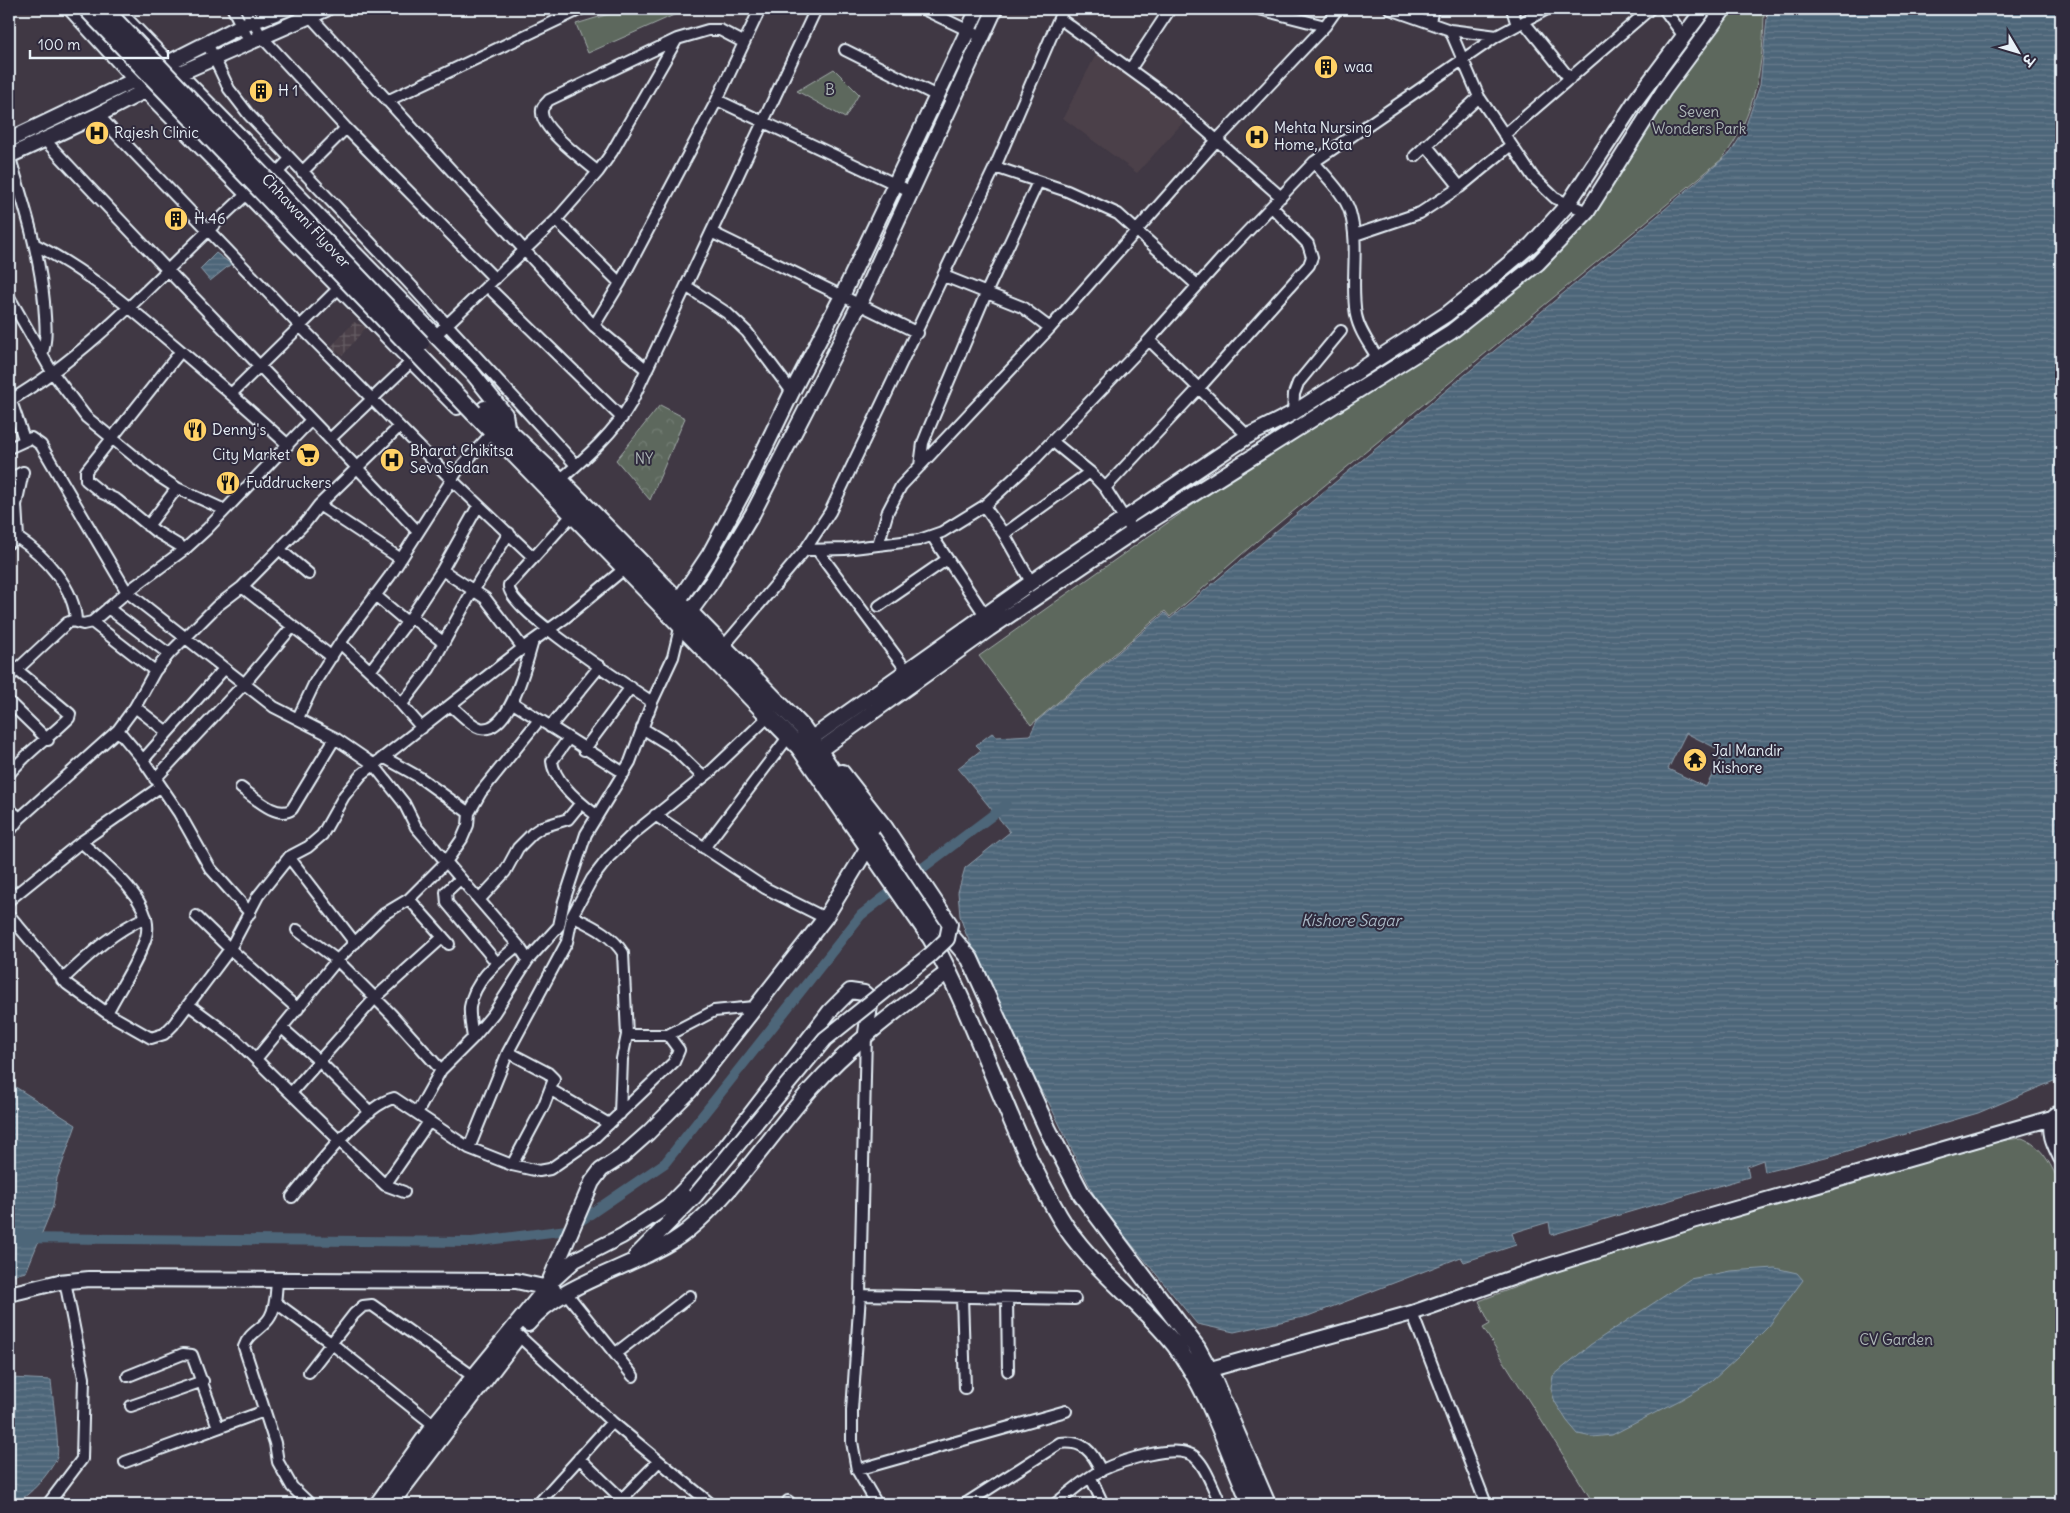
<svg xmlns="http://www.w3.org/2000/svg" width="2070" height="1513" font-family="Delius,'Playpen Sans Deva',sans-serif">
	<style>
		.built { fill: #4c4149 }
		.industrial { fill: url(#industrial-grid) }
		.forest { fill: url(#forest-crowns); stroke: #a2acaa }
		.park { fill: #5d685d; stroke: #a2acaa }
		.water { fill: url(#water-rules); stroke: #8c9eac; fill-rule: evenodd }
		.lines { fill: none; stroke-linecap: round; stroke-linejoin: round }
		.canal { stroke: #4e6679; stroke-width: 10 }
		.minor-casing { stroke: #e8f1f8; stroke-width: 14 }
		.tertiary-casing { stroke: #e8f1f8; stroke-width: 18 }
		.primary-casing { stroke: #e8f1f8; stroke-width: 20 }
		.minor { stroke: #2f2a3d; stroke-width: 10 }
		.tertiary { stroke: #2f2a3d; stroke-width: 14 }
		.primary { stroke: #2f2a3d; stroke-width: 16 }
		.tertiary-bridge-casing { stroke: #e8f1f8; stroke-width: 18; stroke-linecap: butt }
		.primary-bridge-casing { stroke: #e8f1f8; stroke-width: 20; stroke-linecap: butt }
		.tertiary-bridge { stroke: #2f2a3d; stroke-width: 14 }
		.primary-bridge { stroke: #2f2a3d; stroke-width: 16 }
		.labels { text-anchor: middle; stroke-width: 4; stroke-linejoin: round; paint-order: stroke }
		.poi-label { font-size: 15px; fill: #e8f1f8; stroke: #2f2a3d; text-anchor: start }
		.park-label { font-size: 15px; fill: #b0baba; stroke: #2f2a3d }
		.street-label { font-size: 15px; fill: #e8f1f8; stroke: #2f2a3d }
		.water-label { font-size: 16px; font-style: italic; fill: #aab9c5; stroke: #2f2a3d }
	</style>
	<defs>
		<pattern id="industrial-grid" width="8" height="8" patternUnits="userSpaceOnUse" patternTransform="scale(1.25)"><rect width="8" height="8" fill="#4c4149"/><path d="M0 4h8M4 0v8" fill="none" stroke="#665d64"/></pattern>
		<pattern id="forest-crowns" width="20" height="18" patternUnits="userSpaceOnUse" patternTransform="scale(1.25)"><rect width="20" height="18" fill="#5d685d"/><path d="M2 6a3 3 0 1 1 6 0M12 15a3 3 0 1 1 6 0" fill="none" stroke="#747e75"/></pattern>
		<pattern id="water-rules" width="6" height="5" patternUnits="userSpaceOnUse" patternTransform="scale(1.25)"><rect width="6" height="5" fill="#4e6679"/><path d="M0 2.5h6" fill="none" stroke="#687c8d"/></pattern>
	</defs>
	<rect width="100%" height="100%" fill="#403844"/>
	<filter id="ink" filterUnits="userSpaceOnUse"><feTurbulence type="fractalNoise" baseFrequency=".02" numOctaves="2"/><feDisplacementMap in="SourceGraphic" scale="10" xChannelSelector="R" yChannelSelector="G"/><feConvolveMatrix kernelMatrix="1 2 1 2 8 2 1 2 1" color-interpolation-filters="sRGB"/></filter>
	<g filter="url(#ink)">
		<!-- built -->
		<path class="built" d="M1100 47 1187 118 1137 173 1063 118Z"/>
		<!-- industrial -->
		<path class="industrial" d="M354 322 366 327 343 355 330 348Z"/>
		<!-- forest -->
		<path class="forest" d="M660 405 685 418 650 500 616 460Z"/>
		<!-- park -->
		<path class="park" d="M625 9H678L683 11 588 53 576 24Z
			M1732 9H1764C1764 61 1756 117 1722 159L1257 541 1170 617 1165 611 1031 725 979 656 1197 502 1396 372 1551 257 1664 99Z
			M834 69 859 94 845 118 797 91Z
			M2022 1138C2044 1147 2051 1166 2061 1186V1504H1594L1483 1328 1490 1324 1479 1301 1624 1246 2005 1140Z"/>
		<!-- water -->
		<path class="water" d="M1768 9H2061V1078L1978 1113 1834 1155 1765 1172 1763 1160 1747 1166 1749 1177 1551 1235 1549 1222 1512 1233 1516 1245 1464 1262 1461 1257 1308 1316 1234 1332 1197 1324 1098 1203 1049 1103 1029 1071 1001 1006 966 934 960 916 958 892 965 868 1010 832 958 768 981 750 976 745 992 733 997 737 1030 735 1037 721 1165 613 1170 619 1657 216 1731 152 1744 131 1760 85ZM1686 733 1722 751 1723 754 1706 787 1668 769Z
			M216 253 231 264 210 281 200 269Z
			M9 1083 76 1125 57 1178 53 1206 26 1272 9 1276Z
			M1775 1268 1797 1273 1803 1280 1769 1326 1737 1358 1712 1381 1682 1399 1612 1435 1592 1437 1578 1434 1567 1421 1555 1402 1551 1389 1553 1376 1590 1345 1690 1279 1730 1271Z
			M12 1300 11 1378 51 1380C52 1393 60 1450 57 1457 52 1471 24 1504 9 1504V1301Z"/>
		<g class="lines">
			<!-- canal -->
			<path class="canal" d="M912 876 1006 805
				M9 1238 472 1242 567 1230 665 1163 861 915 900 885"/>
			<!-- minor casing -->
			<g class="minor-casing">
				<path id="minor" d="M233 9 249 41
					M246 9 261 36 346 128 495 279
					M306 9 310 16 594 326 647 370
					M923 9 982 37
					M1259 9 1325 26
					M1390 9 1450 30 1497 36
					M1512 9 1517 25
					M1664 9 1683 35
					M1059 18 1169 98 1281 197
					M1430 21 1433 9
					M1524 22 1570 79
					M1450 30 1479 97 1533 177 1555 198 1587 212
					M207 43 229 89 249 115 406 280 576 465
					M845 50 935 95
					M1131 68 1170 9
					M717 100 910 191
					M387 101 581 9
					M98 115 300 326 452 480 533 557
					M1504 135 1650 9
					M44 139C167 272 294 400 418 532
					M1426 145 1460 187
					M9 155C24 204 39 251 44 302 45 321 48 337 42 355
					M1415 156 1479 97
					M1314 162C1326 177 1344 193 1350 212 1360 246 1350 280 1356 315 1359 331 1370 345 1378 359
					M995 167 1067 191 1118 214 1197 285
					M302 172 346 128
					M598 172C585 161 542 130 542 113 541 107 545 105 549 100L677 39 708 30H720L743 42
					M277 173 290 159
					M556 220 620 283
					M713 233 918 333
					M1355 235 1420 213 1460 187 1511 145
					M36 245C85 270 127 305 168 340 209 375 249 409 288 445
					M944 276 1022 307 1050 328
					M487 286 622 418
					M686 286 727 313 747 332 792 392
					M9 297 52 372 86 417 160 477 177 488 225 510
					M594 326 620 283 717 100 760 9
					M436 335 556 220 598 172 612 152 677 39
					M1149 340 1248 436
					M181 351 86 471V480L102 493 117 500 155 531 185 549
					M232 393 340 287
					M9 395 24 439
					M9 401C101 347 169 264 248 193
					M1293 413 1294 394 1298 383 1341 331
					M331 438 412 361
					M1052 441 1090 472 1105 488 1133 532
					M9 448 31 438 41 445 127 592 274 707 335 738 373 764 404 803 416 827 518 945 528 960
					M920 466 923 443 929 428 987 291 1038 182
					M9 479 23 472
					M560 480C586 457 614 433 631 403L816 9
					M1105 488 1199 388 1309 265 1312 257 1308 244 1272 207
					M319 505 401 559
					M984 506 1004 534 1031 582
					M572 515 509 585C504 607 630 687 652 702
					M148 526 177 488
					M1004 534 1090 472
					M932 536 985 615
					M18 538C44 555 75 588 76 621
					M9 543 18 538 16 505 23 472
					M878 545 888 511 901 486 1050 328 1217 140 1325 26 1337 9
					M279 549 309 574
					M805 550 845 549 919 540 942 532 984 506 1035 459 1149 340 1224 256 1314 162 1497 36 1547 9
					M818 551 910 675
					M442 570 485 598 523 648
					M242 587 332 657
					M375 595 407 622
					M879 606 946 560
					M108 608 169 654
					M411 617 444 643
					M92 622 155 671
					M340 643 381 681 422 728
					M724 646 805 550 830 512 995 167 1063 9
					M370 671 411 617 442 570 478 506
					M9 677 67 623 72 621 83 624 92 622 127 592 185 549 207 529 311 420
					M9 702 48 740
					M513 703 624 773
					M402 704 429 669 468 599 509 533
					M450 705C458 711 470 725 480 728 510 735 527 661 533 641
					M135 707 167 732
					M298 718 315 682 340 643 390 576 458 470 492 433
					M550 727 600 666
					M642 728 671 746 703 777
					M118 730 143 760 179 813 210 868 250 913
					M568 739 552 761C554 782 580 803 596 815
					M584 750 631 687
					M385 758 419 777 469 813
					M143 760 224 669
					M9 774C26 753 50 737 69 718L70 714 16 669
					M155 779 244 684 292 627
					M241 788C254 797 277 820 292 809L335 738
					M9 809 20 818
					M655 815 765 888 825 918
					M9 832 20 818 118 730 135 707 155 671 169 654 217 606 242 587 306 522 319 505 399 427
					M81 842C104 863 156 902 146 937 138 963 119 989 107 1013
					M704 848 789 736
					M289 857 355 943
					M460 879 446 892 447 903 497 963
					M409 899 449 944
					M9 900 81 842 160 787
					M479 900 505 872 518 848 533 833 542 827 568 819 581 803
					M9 915 67 984 107 1013 151 1038 164 1034 173 1025 230 949 258 896 289 857 308 847 322 835 344 796 362 774 523 648 565 618 624 569
					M196 916 230 949 298 1009
					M572 916C592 926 611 934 623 953L627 1035 622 1059 620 1114
					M297 930 337 960 391 1014 441 1070
					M62 980C90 954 111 933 146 917
					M189 1005 235 1039 385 1185 404 1192
					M282 1028 316 1058 370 1112
					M866 1033 860 1295 852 1410V1442L857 1470 877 1504
					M627 1035H668L714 1011 754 1007
					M473 1038C472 1029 469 1016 470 1007 474 980 499 961 518 945
					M508 1052 548 1073 554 1079 544 1105 512 1165
					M256 1059 337 960 384 914 409 899 446 862 462 839 468 825 469 813 481 792 539 720
					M551 1090 609 1124
					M291 1093 375 998 443 937
					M417 1113 441 1070 473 1038 494 1013 528 960 559 926 564 901 586 834 630 762 652 702 673 657 681 624
					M469 1148 508 1052 567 942 572 916 592 879 609 857 634 833 710 772 770 715
					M385 1185 428 1123
					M292 1197C313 1171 364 1105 394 1098L469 1148 512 1165 539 1171 550 1169 592 1140 674 1062 679 1050 668 1035
					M277 1281C276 1293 276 1307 270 1317 263 1329 249 1332 244 1347L275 1443 278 1462 292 1487 310 1504
					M567 1294 633 1376
					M860 1295 1075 1299
					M962 1297 965 1388
					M1007 1298 1008 1371
					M275 1302 331 1343 439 1429
					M1412 1313 1486 1504
					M519 1336 612 1422 711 1504
					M616 1353 690 1296
					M309 1372 354 1314 363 1306 372 1305 474 1377
					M128 1376 183 1354 192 1355 218 1427
					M131 1406 203 1381
					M579 1458 627 1504
					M125 1462 264 1411
					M857 1470 1066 1411
					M1091 1478 1103 1504
					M788 1501 791 1504
					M618 1503 659 1461
					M48 1504 82 1459 84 1378 65 1281
					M538 1504 612 1422
					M965 1504 1060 1443C1083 1440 1092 1451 1101 1471
					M1055 1504C1070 1493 1085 1478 1102 1470 1121 1461 1177 1442 1195 1457 1207 1468 1213 1489 1221 1504"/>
			</g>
			<!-- tertiary casing -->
			<g class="tertiary-casing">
				<path id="tertiary" d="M71 9 145 90 457 407
					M115 9 473 374 505 414 508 433
					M162 66 241 26 286 9
					M173 76 326 9
					M9 140 143 76
					M9 156 98 115 152 87
					M673 609 709 555 750 479 792 392 843 294 978 9
					M684 620 711 583 753 513 816 390 860 303 995 9
					M802 745 1053 567 1248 436 1293 413 1447 314 1493 277 1531 245 1568 204 1636 100 1704 9
					M810 757 989 629 1133 532 1451 332 1538 263 1587 212 1664 90 1724 9
					M842 772 885 827
					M2057 1114 2052 1118C2049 1135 2054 1143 2061 1158
					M636 1256 695 1196
					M554 1279 575 1260 622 1236 669 1205 723 1150 830 1011 850 991 864 993 871 999 866 1033
					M9 1294 59 1282 89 1279 516 1281 553 1289
					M528 1324C563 1279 642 1267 687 1231 733 1194 771 1134 811 1089 852 1043 900 1008 949 971
					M1200 1372 1412 1313 1529 1272 1693 1221 2052 1118 2061 1120
					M377 1504 433 1426 547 1287 592 1182 601 1170 621 1157 648 1133 690 1091 825 918 868 847
					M391 1504 515 1341"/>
			</g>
			<!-- primary casing -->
			<g class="primary-casing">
				<path id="primary" d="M485 409 560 480 803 728 926 907 970 959 1048 1130 1082 1195 1197 1348 1209 1370 1267 1504
					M474 413 799 747 931 938C980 1027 1007 1127 1059 1216 1088 1266 1139 1299 1175 1345 1210 1391 1228 1451 1251 1504"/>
			</g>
			<!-- minor -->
			<use href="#minor" class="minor"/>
			<!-- tertiary -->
			<use href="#tertiary" class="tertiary"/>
			<!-- primary -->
			<use href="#primary" class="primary"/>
			<!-- tertiary-bridge casing -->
			<g class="tertiary-bridge-casing">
				<path id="tertiary-bridge" d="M695 1196 825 1039 930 955 947 939 950 924 885 827"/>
			</g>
			<!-- primary-bridge casing -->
			<g class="primary-bridge-casing">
				<path id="primary-bridge" d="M87 9 474 413
					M104 9 421 343"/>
			</g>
			<!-- tertiary-bridge -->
			<use href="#tertiary-bridge" class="tertiary-bridge"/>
			<!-- primary-bridge -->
			<use href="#primary-bridge" class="primary-bridge"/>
		</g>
	</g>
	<!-- icons -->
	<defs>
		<g id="building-disc" transform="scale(1.25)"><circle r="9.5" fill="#ffd166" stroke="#2f2a3d"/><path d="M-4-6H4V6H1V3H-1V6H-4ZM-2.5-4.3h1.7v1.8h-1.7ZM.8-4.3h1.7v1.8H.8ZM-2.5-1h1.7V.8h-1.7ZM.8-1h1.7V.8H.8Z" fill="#111"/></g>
		<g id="hospital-disc" transform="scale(1.25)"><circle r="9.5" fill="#ffd166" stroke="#2f2a3d"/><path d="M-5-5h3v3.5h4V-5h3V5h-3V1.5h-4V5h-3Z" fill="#111"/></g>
		<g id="restaurant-disc" transform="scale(1.25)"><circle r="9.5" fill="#ffd166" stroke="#2f2a3d"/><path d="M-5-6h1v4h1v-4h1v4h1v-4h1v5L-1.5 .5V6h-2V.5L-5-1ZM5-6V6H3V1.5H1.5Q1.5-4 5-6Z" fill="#111"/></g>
		<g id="supermarket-disc" transform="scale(1.25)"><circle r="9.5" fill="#ffd166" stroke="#2f2a3d"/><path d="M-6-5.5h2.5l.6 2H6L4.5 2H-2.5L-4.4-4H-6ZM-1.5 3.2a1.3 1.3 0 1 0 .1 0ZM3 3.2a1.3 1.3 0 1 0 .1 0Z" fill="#111"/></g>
		<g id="temple-disc" transform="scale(1.25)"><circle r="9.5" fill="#ffd166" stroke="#2f2a3d"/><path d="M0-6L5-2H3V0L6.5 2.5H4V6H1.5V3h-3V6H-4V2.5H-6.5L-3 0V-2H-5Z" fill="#111"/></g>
	</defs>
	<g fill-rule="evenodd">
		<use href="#building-disc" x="1326" y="67"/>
		<use href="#building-disc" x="261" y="91"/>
		<use href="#hospital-disc" x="97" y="133"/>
		<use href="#hospital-disc" x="1257" y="137"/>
		<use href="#building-disc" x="176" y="219"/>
		<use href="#restaurant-disc" x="195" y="430"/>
		<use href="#supermarket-disc" x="308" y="455"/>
		<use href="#hospital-disc" x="392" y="460"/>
		<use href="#restaurant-disc" x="228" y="483"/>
		<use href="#temple-disc" x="1695" y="760"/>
	</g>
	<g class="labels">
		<!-- poi labels -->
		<g class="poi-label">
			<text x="1344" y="72">waa</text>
			<text x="278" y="96">H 1</text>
			<text x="1274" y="133">Mehta Nursing<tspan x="1274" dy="17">Home, Kota</tspan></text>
			<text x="114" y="138">Rajesh Clinic</text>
			<text x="194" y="224">H 46</text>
			<text x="212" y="435">Denny's</text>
			<text x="410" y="456">Bharat Chikitsa<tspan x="410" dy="17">Seva Sadan</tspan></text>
			<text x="290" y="460" text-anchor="end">City Market</text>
			<text x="246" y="488">Fuddruckers</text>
			<text x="1712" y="756">Jal Mandir<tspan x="1712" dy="17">Kishore</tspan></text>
		</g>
		<!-- park labels -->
		<g class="park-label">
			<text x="830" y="95">B</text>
			<text x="1699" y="117">Seven<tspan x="1699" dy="17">Wonders Park</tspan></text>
			<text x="644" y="464">NY</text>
			<text x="1896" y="1345">CV Garden</text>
		</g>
		<!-- street labels -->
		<g class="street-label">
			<text transform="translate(306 221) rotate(47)" y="5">Chhawani Flyover</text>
		</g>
		<!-- water labels -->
		<g class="water-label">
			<text x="1351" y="926">Kishore Sagar</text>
		</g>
	</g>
	<!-- margin -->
	<rect width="2070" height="1513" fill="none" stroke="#2f2a3d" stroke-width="30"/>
	<rect x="15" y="15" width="2040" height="1483" fill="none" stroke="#e8f1f8" stroke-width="2" filter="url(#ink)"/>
	<!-- north arrow -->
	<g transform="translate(2018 52) rotate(128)" stroke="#2f2a3d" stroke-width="4" paint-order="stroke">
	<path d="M0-4L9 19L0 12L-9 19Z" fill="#e8f1f8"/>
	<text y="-8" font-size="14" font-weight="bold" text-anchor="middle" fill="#e8f1f8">उ</text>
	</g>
	<!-- scale -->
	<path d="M30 50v8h138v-8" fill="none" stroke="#e8f1f8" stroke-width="2.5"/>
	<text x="38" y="50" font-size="15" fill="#e8f1f8" stroke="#2f2a3d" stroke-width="4" paint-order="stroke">100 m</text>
</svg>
